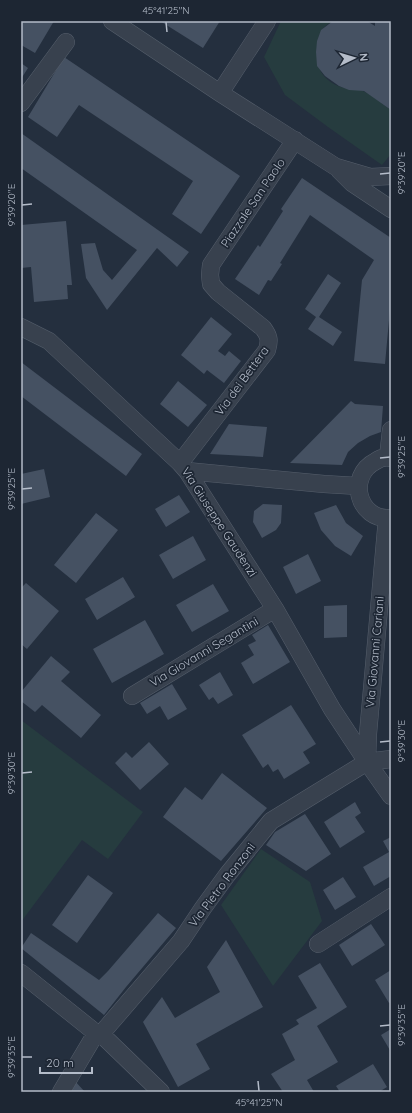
<svg xmlns="http://www.w3.org/2000/svg" width="412" height="1113" font-family="Quicksand,sans-serif">
	<style>
		.green { fill: #263c3f }
		.building { fill: #455162 }
		.lines { fill: none; stroke-linecap: round; stroke-linejoin: round }
		.minor-casing { stroke: #565f6c; stroke-width: 18 }
		.minor { stroke: #38414e; stroke-width: 17 }
		.ticks { fill: none; stroke: #b4bcc9; stroke-width: 1.5 }
		.labels { text-anchor: middle; stroke-width: 3.5; stroke-linejoin: round; paint-order: stroke }
		.street-label { font-size: 12px; fill: #b4bcc9; stroke: #1d2633 }
		.neatline { fill: none; stroke: #b4bcc9; stroke-width: 1.5 }
		.ticks-label { font-size: 10px; text-anchor: middle; fill: #b4bcc9 }
	</style>
	<rect width="100%" height="100%" fill="#242f3e"/>
	<!-- green -->
	<path class="green" d="M281 21H333C323 26 318 34 317 45 316 65 319 77 338 86 346 89 355 88 363 91 369 93 384 105 391 110V154L382 165 328 127 285 95 264 57Z
		M21 720 143 812 108 859 82 840 21 922Z
		M261 849 310 882 322 921 273 986 221 905Z"/>
	<!-- building -->
	<path class="building" d="M23 21H54L35 53 21 45V25Z
		M160 21H220L203 48Z
		M333 21H367L375 26V21H391V110L364 91 349 90 339 86 325 76 317 66 316 52 317 41 321 30Z
		M64 57 240 176 201 234 172 214 193 181 79 105 57 137 28 117Z
		M21 63 28 68 21 79Z
		M21 133 189 252 177 267 157 248 107 310 86 278 81 244 95 243 103 270 112 280 137 250 21 168Z
		M302 178 391 238V298L385 364 354 361 362 280 374 260 310 215 280 263 282 264 271 281 268 280 259 295 235 279 258 245 260 247 283 211 281 209Z
		M66 221 72 285H67L68 299 34 302 31 267 21 268V225Z
		M328 274 341 283 319 317 342 332 333 346 308 329 316 317 305 309Z
		M211 317 232 334 218 351 225 356 229 351 241 361 224 383 207 370 204 374 181 355Z
		M21 362 142 454 126 476 21 396Z
		M178 381 207 405 188 427 160 404Z
		M351 401 355 404 383 406 381 432 370 436 358 443 348 452 342 465 290 463Z
		M229 424 267 427 263 457 210 454Z
		M44 469 50 497 21 504V474Z
		M179 495 190 512 166 527 155 509Z
		M263 504 282 505 281 523 276 530 262 538 253 522 254 511Z
		M336 505 346 523 363 536 351 556 335 546 321 530 314 513Z
		M96 513 118 530 76 583 54 565Z
		M193 536 206 560 173 579 159 555Z
		M308 554 321 581 296 594 283 567Z
		M123 577 135 597 97 620 85 599Z
		M26 583 59 611 27 649 21 644V619L22 617 21 616V588Z
		M213 584 229 611 192 632 176 605Z
		M347 605V637L324 638V606Z
		M145 620 164 654 112 683 93 649Z
		M268 625 290 662 253 684 241 663 254 655 248 645 256 641 252 635Z
		M51 656 70 672 61 681 101 715 81 738 42 705 35 712 21 701V692Z
		M220 672 233 695 218 704 213 697 209 700 199 685Z
		M172 684 187 709 168 720 160 706 147 714 140 703Z
		M291 705 316 744 303 752 310 763 284 779 278 769 273 772 268 764 263 768 242 735Z
		M149 742 169 764 140 790 115 763 126 752 132 758Z
		M222 773 267 808 221 861 163 817 185 787 202 800Z
		M355 802 361 813 355 817 365 832 340 848 324 822Z
		M305 814 331 854 306 871 266 845 275 832Z
		M391 837V876L374 886 363 867 389 852 383 841Z
		M88 875 113 893 77 943 52 925Z
		M343 877 356 897 335 910 323 890Z
		M158 913 176 928 126 987 104 1015 21 948 31 933 99 980 108 971Z
		M371 924 385 945 352 966 339 945Z
		M226 940 263 1007 196 1044 210 1069 178 1087 143 1022 162 997 175 1018 220 992 207 967Z
		M320 963 347 1007 317 1026 338 1062 307 1080 314 1092H283L271 1074 295 1060 282 1034 299 1024 296 1020 317 1008 298 976Z
		M391 970V1002L389 1003 375 980Z
		M391 1029V1052L381 1035Z
		M373 1064 387 1087 379 1092H340L336 1086Z
		M74 1080 85 1092H67Z"/>
	<g class="lines">
		<!-- minor casing -->
		<g class="minor-casing">
			<path id="minor" d="M112 21 220 93 336 167 370 177 391 176
				M220 93 267 21
				M21 103 66 42
				M339 170 352 183 391 209
				M21 327 49 341 180 463 187 471 275 609 332 709 367 762 391 796
				M388 457 391 430
				M391 458C386 457 380 458 376 461 346 476 358 521 391 518
				M180 463 267 350C270 340 269 336 263 328L218 292 211 284 210 275 211 265 295 140
				M187 471 324 484 358 486
				M132 696 275 609
				M367 762 368 734 387 518
				M318 944 391 897
				M21 973 96 1033 101 1034 161 1092
				M101 1034 181 941 203 908 227 875 271 821 367 762 391 759
				M61 1092 96 1033"/>
		</g>
		<!-- minor -->
		<use href="#minor" class="minor"/>
	</g>
	<!-- ticks -->
	<path class="ticks" d="M166 22 167 32M380 174 390 173M22 205 32 204M380 458 390 457M22 489 32 488M380 742 390 741M22 773 32 772M380 1026 390 1025M22 1057H32M258 1081 259 1091"/>
	<g class="labels">
		<!-- street labels -->
		<g class="street-label">
			<text transform="translate(253 203) rotate(-56)" y="4">Piazzale San Paolo</text>
			<text transform="translate(242 381) rotate(-54)" y="4">Via dei Bettera</text>
			<text transform="translate(219 522) rotate(57)" y="4">Via Giuseppe Gaudenzi</text>
			<text transform="translate(204 652) rotate(-31)" y="4">Via Giovanni Segantini</text>
			<text transform="translate(375 652) rotate(-85)" y="4">Via Giovanni Cariani</text>
			<text transform="translate(222 885) rotate(-53)" y="4">Via Pietro Ronzoni</text>
		</g>
	</g>
	<!-- border -->
	<rect width="412" height="1113" fill="none" stroke="#1d2633" stroke-width="44"/>
	<!-- north arrow -->
	<g transform="translate(354 58) rotate(85)" stroke="#1d2633" stroke-width="3" paint-order="stroke">
	<path d="M0-3L7 15L0 10L-7 15Z" fill="#b4bcc9"/>
	<text y="-6" font-size="11" font-weight="bold" text-anchor="middle" fill="#b4bcc9">N</text>
	</g>
	<!-- scale -->
	<path d="M40 1067v6h52v-6" fill="none" stroke="#b4bcc9" stroke-width="2"/>
	<text x="46" y="1067" font-size="12" fill="#b4bcc9" stroke="#1d2633" stroke-width="3" paint-order="stroke">20 m</text>
	<rect x="22" y="22" width="368" height="1069" class="neatline"/>
	<g class="ticks-label">
		<text x="166" y="14">45°41'25"N</text>
		<text transform="translate(401 173) rotate(-90)" y="4">9°39'20"E</text>
		<text transform="translate(11 205) rotate(-90)" y="4">9°39'20"E</text>
		<text transform="translate(401 457) rotate(-90)" y="4">9°39'25"E</text>
		<text transform="translate(11 489) rotate(-90)" y="4">9°39'25"E</text>
		<text transform="translate(401 741) rotate(-90)" y="4">9°39'30"E</text>
		<text transform="translate(11 773) rotate(-90)" y="4">9°39'30"E</text>
		<text transform="translate(401 1025) rotate(-90)" y="4">9°39'35"E</text>
		<text transform="translate(11 1057) rotate(-90)" y="4">9°39'35"E</text>
		<text x="259" y="1106">45°41'25"N</text>
	</g>
</svg>
